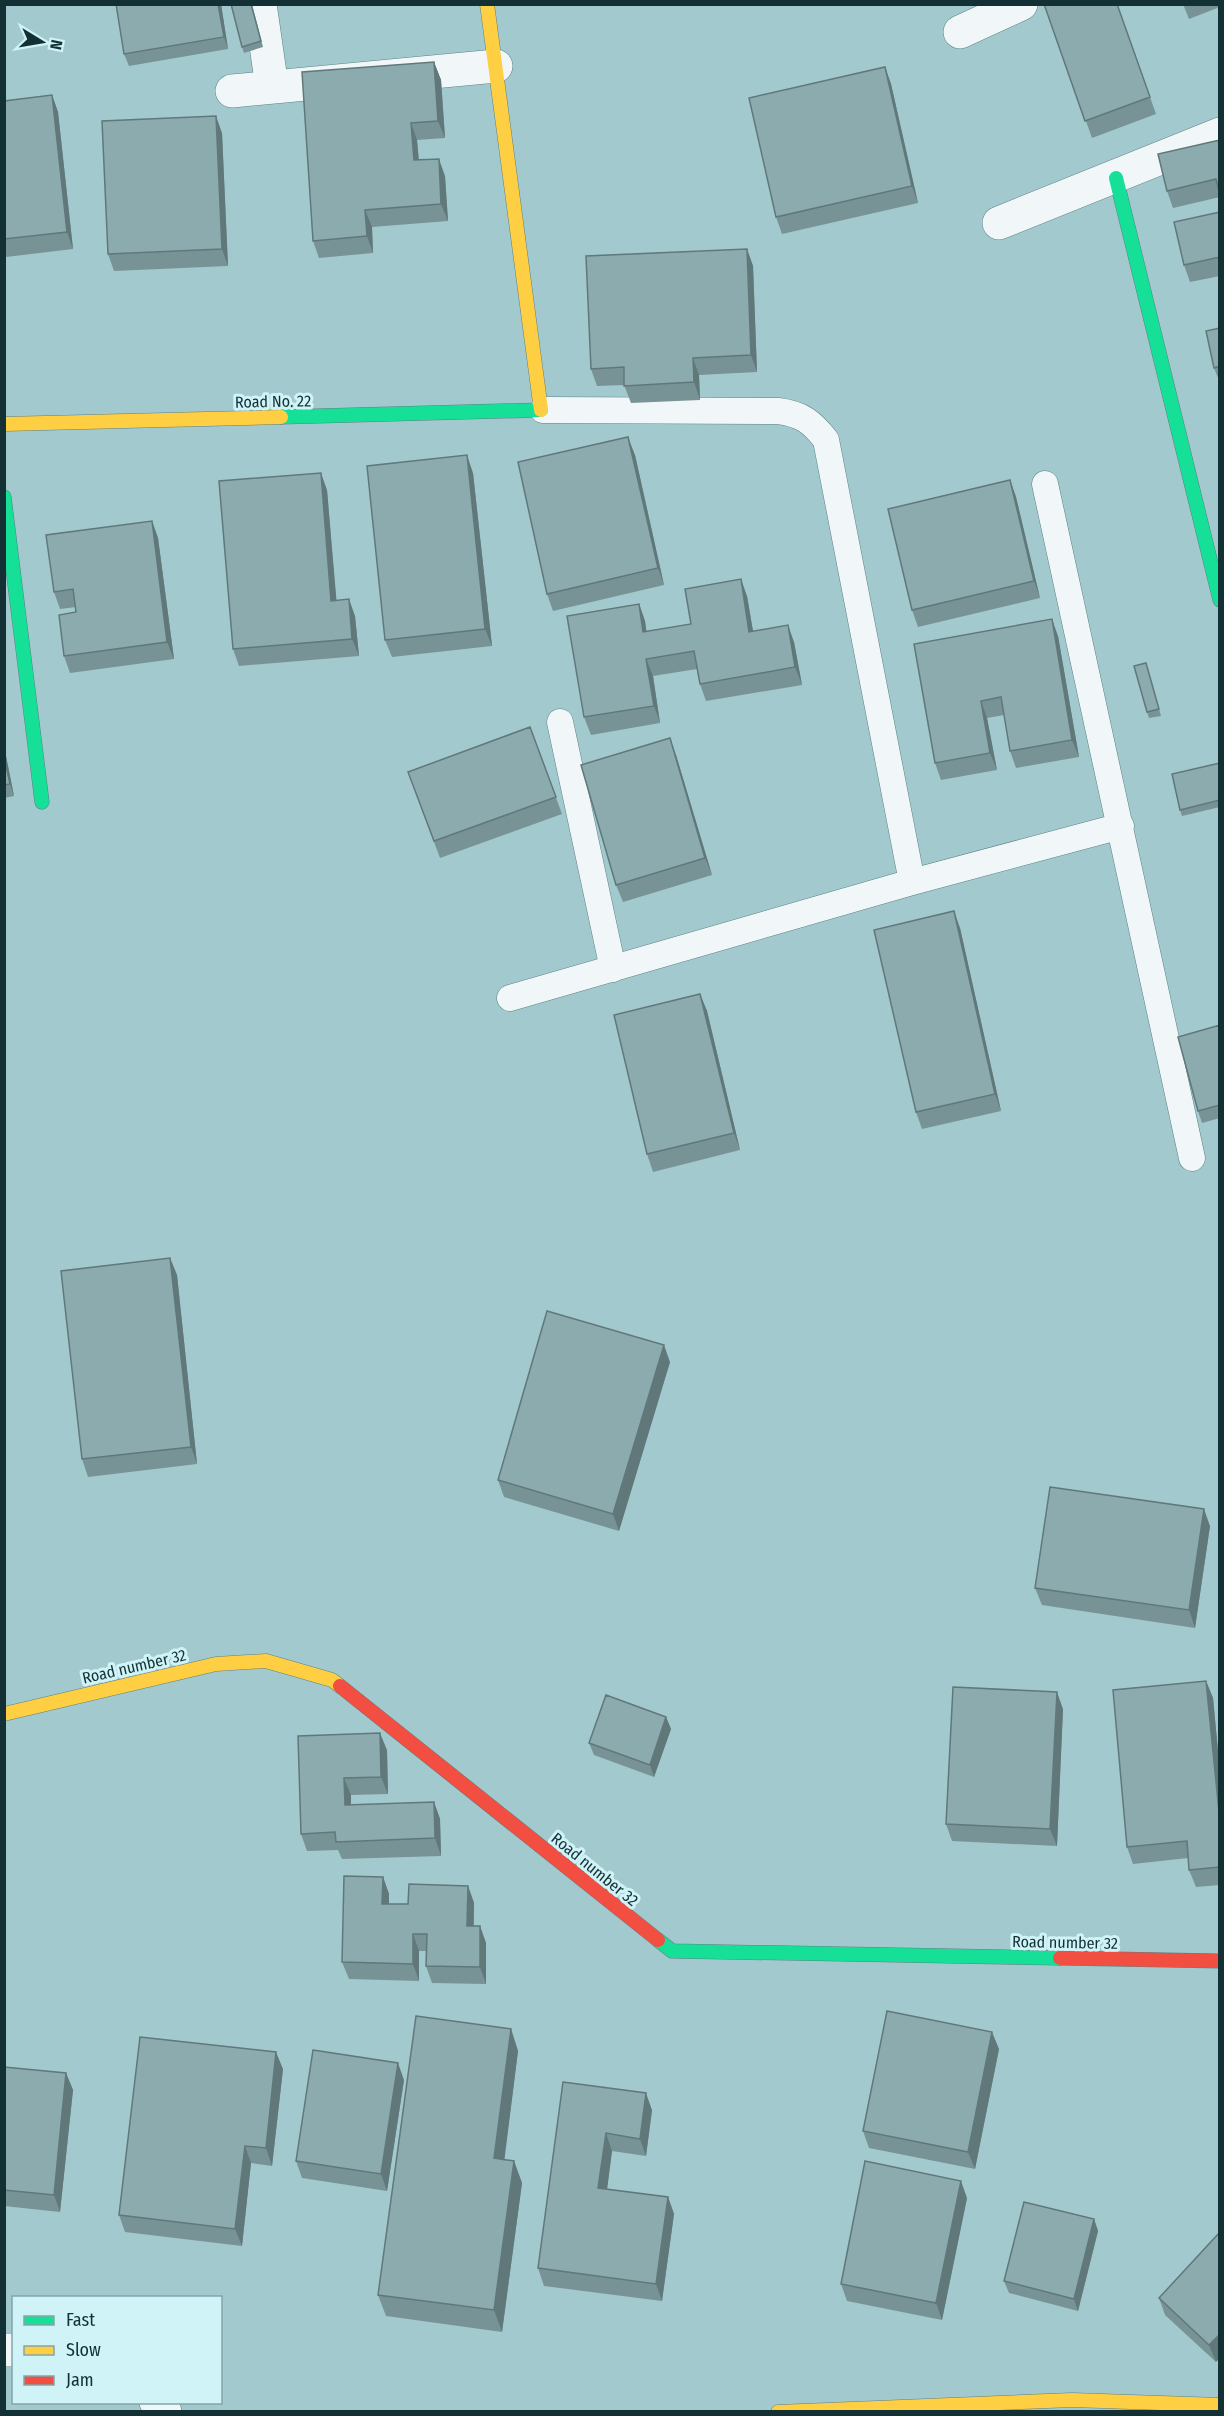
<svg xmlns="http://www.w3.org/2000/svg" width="1224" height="2416" font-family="'Fira Sans Condensed',sans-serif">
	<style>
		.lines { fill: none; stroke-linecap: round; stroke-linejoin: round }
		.lane-casing { stroke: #5d8083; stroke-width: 27 }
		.street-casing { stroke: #5d8083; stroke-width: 34 }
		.fast-casing { stroke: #5d8083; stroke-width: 15 }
		.slow-casing { stroke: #5d8083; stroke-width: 15 }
		.jam-casing { stroke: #5d8083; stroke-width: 15 }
		.lane { stroke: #f1f7f8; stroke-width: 26 }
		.street { stroke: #f1f7f8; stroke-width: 33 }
		.fast { stroke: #16e098; stroke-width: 14 }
		.slow { stroke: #ffcf43; stroke-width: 14 }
		.jam { stroke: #f24e42; stroke-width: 14 }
		.wall { fill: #789396 }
		.shaded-wall { fill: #61787a }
		.building { fill: #8babae; stroke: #61787a; stroke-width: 1.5 }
		.labels { text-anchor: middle; stroke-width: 6; stroke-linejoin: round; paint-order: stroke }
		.street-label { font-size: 16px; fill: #133134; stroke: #d0f3f7 }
	</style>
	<rect width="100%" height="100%" fill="#a2cace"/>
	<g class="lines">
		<!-- lane casing -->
		<g class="lane-casing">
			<path id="lane" d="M543 410 778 411C802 414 812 422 826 440L912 882
				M1045 484 1192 1158
				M560 722 613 969
				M510 998 912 882 1121 826"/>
		</g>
		<!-- street casing -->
		<g class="street-casing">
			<path id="street" d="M260 4 272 87
				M960 32 1021 4
				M232 91 496 66
				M999 223 1220 134
				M4 2350H14
				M156 2402 165 2412"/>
		</g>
		<!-- fast casing -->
		<g class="fast-casing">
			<path id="fast" d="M1116 178 1220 600
				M281 417 541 410
				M4 497 42 802
				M658 1940 672 1951 1060 1958"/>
		</g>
		<!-- slow casing -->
		<g class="slow-casing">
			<path id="slow" d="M487 4 541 410
				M4 424 281 417
				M4 1714 216 1664 266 1661 332 1680 340 1686
				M778 2412 1072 2400 1220 2405"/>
		</g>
		<!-- jam casing -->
		<g class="jam-casing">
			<path id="jam" d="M340 1686 658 1940
				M1060 1958 1220 1961"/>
		</g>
		<!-- lane -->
		<use href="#lane" class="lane"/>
		<!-- street -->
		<use href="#street" class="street"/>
		<!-- fast -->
		<use href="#fast" class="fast"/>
		<!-- slow -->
		<use href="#slow" class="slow"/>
		<!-- jam -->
		<use href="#jam" class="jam"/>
	</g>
	<!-- wall -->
	<path class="wall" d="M116 4H221L228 49 129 66 124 54Z
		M252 4 263 47 244 53 242 47Z
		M1044 4H1117L1156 114 1092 138Z
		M1183 4H1220V7L1189 19Z
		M434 62 441 80 445 138 417 140 419 160 445 176 448 221 372 227 373 253 319 258 313 241Z
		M885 67 891 84 918 203 782 234 776 217Z
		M52 95 58 112 73 249 6 257 4 254V101Z
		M222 133 228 266 114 271 108 254Z
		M1220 140V197L1173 208 1167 191Z
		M1220 212V276L1190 282 1184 265Z
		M747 249 753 266 757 372 699 375 700 400 631 403 624 385 597 386 591 369Z
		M1220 328V383L1214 368Z
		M635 455 664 585 553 611 547 594Z
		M473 473 492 646 392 657 385 640Z
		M1010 480 1016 497 1040 598 918 627 912 610Z
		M327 490 336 600 355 616 359 656 239 666 233 649Z
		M152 521 158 538 174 659 70 673 64 656 76 612V607L60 609 54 592Z
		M747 596 753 631 794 642 802 685 706 701 700 684 697 669 653 676 660 723 591 735 584 717 639 604 645 621 646 631 691 624Z
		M1058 636 1079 757 1016 768 1010 751 1004 715 987 718 997 770 941 780 935 763 914 644Z
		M1146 663 1161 716 1149 718 1147 712Z
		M530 727 562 814 440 858 408 772Z
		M4 746 14 796 4 798Z
		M676 755 712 875 623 902 616 885Z
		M1220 763V807L1182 816 1180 810Z
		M960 928 1001 1111 922 1129 916 1112Z
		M700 994 707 1011 740 1150 653 1172 647 1154Z
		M1220 1025V1118L1202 1123 1198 1111Z
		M170 1258 177 1275 197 1464 88 1477 82 1459Z
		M670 1362 619 1531 504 1497 498 1480Z
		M1210 1526 1195 1628 1042 1605 1035 1588Z
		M1206 1681 1213 1698 1220 1772V1885L1196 1887 1189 1870 1188 1858 1133 1864 1127 1847Z
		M1063 1709 1057 1846 952 1841 946 1824Z
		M666 1717 671 1729 654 1777 594 1755 589 1743Z
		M298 1736 387 1750 388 1794 351 1795V1805L434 1802 440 1819 441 1856 342 1859 338 1850 307 1851 301 1834Z
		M383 1877 389 1894V1904H408L468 1886 474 1903V1926H480L486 1943V1984L432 1983 426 1966 427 1951H419V1981L349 1979 342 1962Z
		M511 2029 518 2051 504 2159 514 2161 522 2183 502 2332 386 2316 378 2295Z
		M999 2049 975 2169 869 2148 863 2131Z
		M4 2067 66 2073 73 2090 60 2212 4 2206Z
		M283 2069 272 2166 251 2163 242 2246 125 2232 119 2215Z
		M404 2080 387 2191 302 2178 296 2161Z
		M563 2082 652 2110 646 2156 612 2151 607 2189 668 2197 674 2214 662 2301 544 2286 538 2268Z
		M967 2198 942 2320 847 2301 841 2284Z
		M1094 2219 1098 2231 1078 2311 1009 2293 1004 2281Z
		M1220 2232 1216 2362 1165 2315 1159 2298Z"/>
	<!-- shaded-wall -->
	<path class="shaded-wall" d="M218 4H221L228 49 224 37Z
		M434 62 441 80 445 138 438 121Z
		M885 67 891 84 918 203 912 186Z
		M52 95 58 112 73 249 67 232Z
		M216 116 222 133 228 266 222 249Z
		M411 123 417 140 420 177 414 160Z
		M439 159 445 176 448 221 441 204Z
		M365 210 372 227 373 253 367 236Z
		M747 249 753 266 757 372 751 355Z
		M693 358 699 375 700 400 694 382Z
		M628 437 635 455 664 585 658 568Z
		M467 455 473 473 492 646 485 629Z
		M321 473 327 490 338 618 331 601Z
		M1010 480 1016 497 1040 598 1034 581Z
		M152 521 158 538 174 659 167 642Z
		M741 579 747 596 756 649 749 632Z
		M349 599 355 616 359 656 352 639Z
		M639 604 645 621 649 649 643 632Z
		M1052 619 1058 636 1079 757 1072 740Z
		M788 625 794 642 802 685 795 667Z
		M646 659 653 676 660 723 654 706Z
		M981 701 987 718 997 770 990 753Z
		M670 738 676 755 712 875 705 858Z
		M4 746 14 796 10 784 4 757Z
		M954 911 960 928 1001 1111 995 1094Z
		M700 994 707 1011 740 1150 734 1133Z
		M170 1258 177 1275 197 1464 191 1447Z
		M664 1345 670 1362 619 1531 613 1514Z
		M1204 1509 1210 1526 1195 1628 1189 1610Z
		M1206 1681 1213 1698 1220 1772V1822Z
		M1057 1692 1063 1709 1057 1846 1050 1829Z
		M666 1717 671 1729 654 1777 650 1765Z
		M380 1733 387 1750 388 1794 381 1777Z
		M344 1778 351 1795V1822L345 1805Z
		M434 1802 440 1819 441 1856 435 1838Z
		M383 1877 389 1894V1921L382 1904Z
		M468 1886 474 1903 473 1943 467 1926Z
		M480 1926 486 1943V1984L480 1967Z
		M413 1934 419 1951V1981L413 1964Z
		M511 2029 518 2051 502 2179 494 2158Z
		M992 2032 999 2049 975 2169 968 2152Z
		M276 2052 283 2069 272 2166 266 2148Z
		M398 2063 404 2080 387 2191 381 2174Z
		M66 2073 73 2090 60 2212 54 2195Z
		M646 2093 652 2110 646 2156 640 2139Z
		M606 2133 612 2151 605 2205 598 2188Z
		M245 2146 251 2163 242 2246 235 2229Z
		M514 2161 522 2183 502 2332 494 2310Z
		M961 2181 967 2198 942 2320 936 2303Z
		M668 2197 674 2214 662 2301 656 2284Z
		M1094 2219 1098 2231 1078 2311 1074 2299Z
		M1220 2334V2358L1216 2362 1209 2345Z"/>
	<!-- building -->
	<path class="building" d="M116 4H218L224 37 124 54Z
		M231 4H251L261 41 242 47Z
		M1044 4H1117L1150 97 1085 121Z
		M434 62 438 121 411 123 414 160 439 159 441 204 365 210 367 236 313 241 302 72Z
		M885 67 912 186 776 217 749 98Z
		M52 95 67 232 4 239V101Z
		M216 116 222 249 108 254 102 121Z
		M1220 140V195L1216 179 1167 191 1158 154Z
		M1220 212V257L1184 265 1174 222Z
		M747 249 751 355 693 358 694 382 624 386V367L591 369 586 256Z
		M1220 328V366L1214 368 1206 331Z
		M628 437 658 568 547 594 518 462Z
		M467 455 485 629 385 640 367 466Z
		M321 473 331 601 349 599 352 639 233 649 219 481Z
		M1010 480 1034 581 912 610 888 509Z
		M152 521 167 642 64 656 59 615 76 612 73 589 54 592 46 535Z
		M741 579 749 632 788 625 795 667 700 684 694 651 646 659 654 706 584 717 567 616 639 604 643 632 691 624 685 589Z
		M1052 619 1072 740 1010 751 1001 697 981 701 990 753 935 763 914 644Z
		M1146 663 1159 709 1147 712 1134 666Z
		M530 727 556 797 434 841 408 772Z
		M670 738 705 858 616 885 581 765Z
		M4 757 10 784 4 785Z
		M1220 763V800L1180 810 1172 774Z
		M954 911 995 1094 916 1112 874 930Z
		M700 994 734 1133 647 1154 614 1015Z
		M1220 1025V1105L1198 1111 1178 1037Z
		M170 1258 191 1447 82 1459 61 1271Z
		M547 1311 664 1345 613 1514 498 1480Z
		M1050 1487 1204 1509 1189 1610 1035 1588Z
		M1206 1681 1220 1822V1867L1189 1870 1187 1841 1127 1847 1113 1690Z
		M953 1687 1057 1692 1050 1829 946 1824Z
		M606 1695 666 1717 650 1765 589 1743Z
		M380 1733 381 1777 344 1778 345 1805 434 1802 435 1838 336 1842 335 1832 301 1834 298 1736Z
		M344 1876 383 1877 382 1904H408L409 1884 468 1886 467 1926H480V1967L426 1966 427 1934H413V1964L342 1962Z
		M887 2011 992 2032 968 2152 863 2131Z
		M416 2016 511 2029 494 2158 514 2161 494 2310 378 2295Z
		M140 2037 276 2052 266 2148 245 2146 235 2229 119 2215Z
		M313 2050 398 2063 381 2174 296 2161Z
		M4 2067 66 2073 54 2195 4 2190Z
		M563 2082 646 2093 640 2139 606 2133 598 2188 668 2197 656 2284 538 2268Z
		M865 2161 961 2181 936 2303 841 2284Z
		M1024 2202 1094 2219 1074 2299 1004 2281Z
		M1220 2232V2334L1209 2345 1159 2298Z"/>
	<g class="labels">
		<!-- street labels -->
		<g class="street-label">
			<text transform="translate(273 401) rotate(-1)" y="6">Road No. 22</text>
			<text transform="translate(134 1666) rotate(-13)" y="6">Road number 32</text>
			<text transform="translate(595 1869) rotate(39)" y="6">Road number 32</text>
			<text transform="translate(1065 1942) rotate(1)" y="6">Road number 32</text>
		</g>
	</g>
	<!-- border -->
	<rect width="1224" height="2416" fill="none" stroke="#133134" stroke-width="12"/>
	<!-- legend -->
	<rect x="12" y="2296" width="210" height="108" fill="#d0f3f7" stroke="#84a5a9" stroke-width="1.5"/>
	<rect x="24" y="2316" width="30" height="9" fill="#16e098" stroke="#84a5a9" stroke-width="1.5"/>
	<text x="66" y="2326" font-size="18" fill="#133134">Fast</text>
	<rect x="24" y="2346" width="30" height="9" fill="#ffcf43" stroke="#84a5a9" stroke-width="1.5"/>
	<text x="66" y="2356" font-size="18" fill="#133134">Slow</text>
	<rect x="24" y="2376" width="30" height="9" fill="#f24e42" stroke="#84a5a9" stroke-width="1.5"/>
	<text x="66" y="2386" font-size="18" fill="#133134">Jam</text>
	<!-- north arrow -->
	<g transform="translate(42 42) rotate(101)" stroke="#d0f3f7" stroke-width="4.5" paint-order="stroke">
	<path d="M0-4.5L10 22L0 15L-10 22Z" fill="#133134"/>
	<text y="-9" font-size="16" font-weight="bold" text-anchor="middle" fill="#133134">N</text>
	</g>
</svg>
